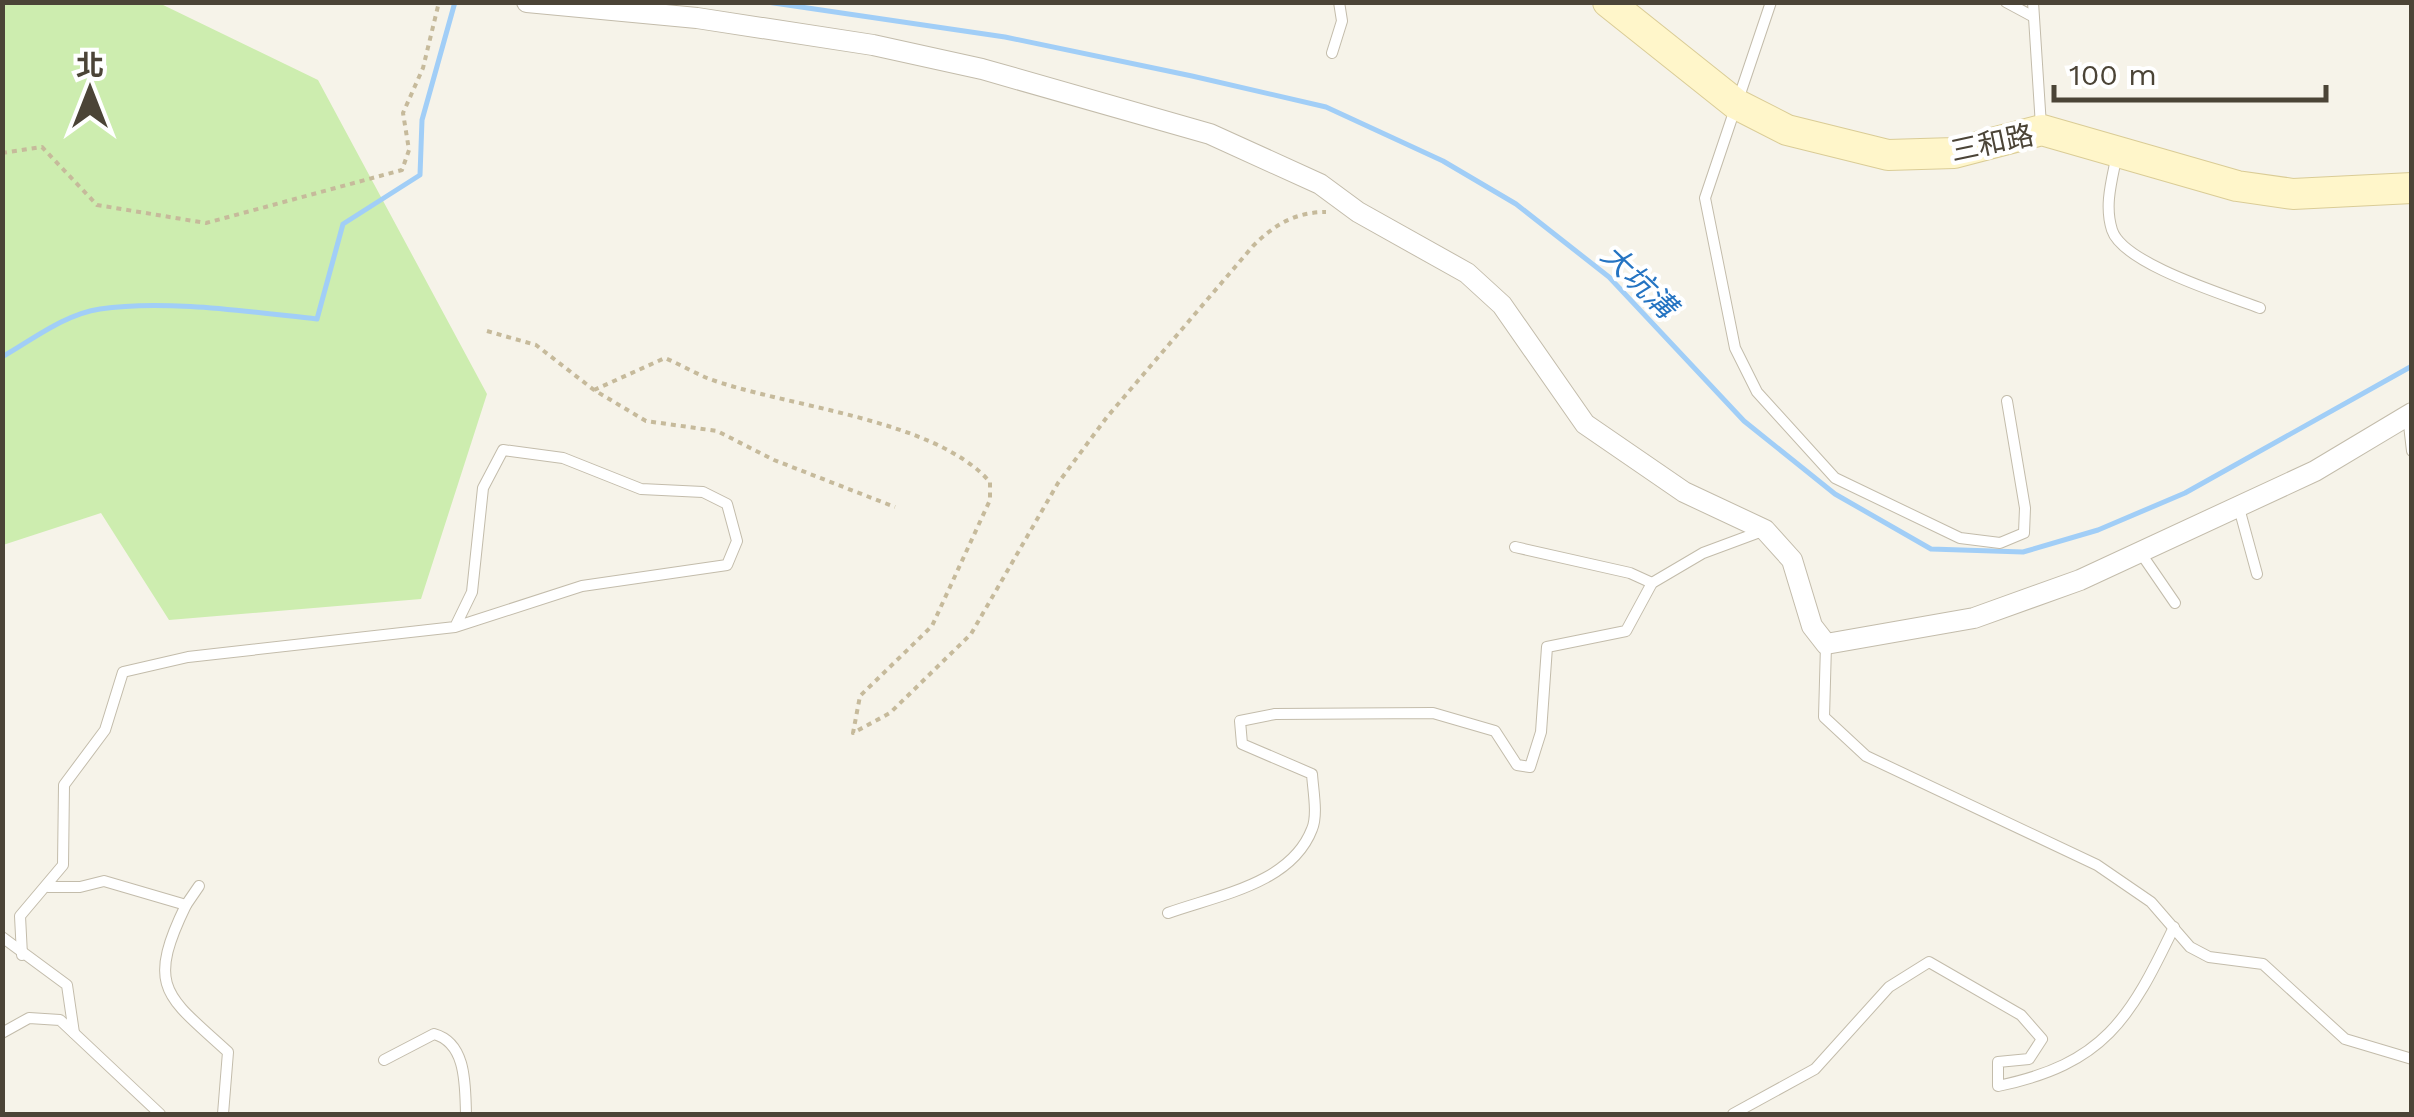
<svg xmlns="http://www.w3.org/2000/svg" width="2414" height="1117" viewBox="0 0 2414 1117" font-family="'Work Sans','Noto Sans TC',sans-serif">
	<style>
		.green { fill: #cdedaf }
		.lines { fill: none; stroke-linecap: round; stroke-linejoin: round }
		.stream { stroke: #a1cef7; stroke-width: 5 }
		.lane-casing { stroke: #c3bcab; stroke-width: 12 }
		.street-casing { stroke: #c3bcab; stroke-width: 22 }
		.secondary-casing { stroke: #dacc96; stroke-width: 32 }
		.path { stroke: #c6ba9b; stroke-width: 4; stroke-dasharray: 5 5; stroke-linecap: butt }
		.lane { stroke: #fff; stroke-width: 10 }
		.street { stroke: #fff; stroke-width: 20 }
		.secondary { stroke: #fff6ca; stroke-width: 30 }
		.labels { text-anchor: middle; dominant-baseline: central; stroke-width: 8; stroke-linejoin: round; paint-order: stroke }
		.street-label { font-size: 28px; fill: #4b4437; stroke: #fff }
		.water-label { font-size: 30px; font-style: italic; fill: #2574c2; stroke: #fff }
	</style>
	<rect width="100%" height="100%" fill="#f6f3e9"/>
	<polygon class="green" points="2,3 159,3 318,80 487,394 421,599 169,620 101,513 3,545"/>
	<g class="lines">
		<g class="stream">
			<polyline points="767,2 1005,37 1192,76 1326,107 1443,161 1516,204 1609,277 1744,421 1835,494 1931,549 2023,552 2098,530 2185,493 2412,366"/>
			<path d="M 2,357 C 32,340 65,314 100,309 C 164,299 251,312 317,319 L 343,224 L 420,175 L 422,120 L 455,2"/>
		</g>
		<g class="lane-casing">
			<g id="lane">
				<polyline points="1771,2 1705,198 1735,348 1757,392 1835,478 1960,538 2000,543 2024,533 2025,508 2007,401"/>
				<polyline points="2006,2 2032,16"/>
				<polyline points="2033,2 2041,126"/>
				<polyline points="1332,53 1342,21 1339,2"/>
				<path d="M 2117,154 C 2112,180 2104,205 2112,230 C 2123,264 2226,295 2260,308"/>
				<polyline points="2408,416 2412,451"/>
				<polyline points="2239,508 2257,574"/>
				<polyline points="1515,547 1630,573 1652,583"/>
				<polyline points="2140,552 2175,603"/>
				<polyline points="1826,645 1824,717 1866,756 2097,865 2151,902 2190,947 2209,957 2263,964 2345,1039 2412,1059"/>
				<polyline points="48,887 80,887 104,881 186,905 199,886"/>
				<path d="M 186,905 C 145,989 167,996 228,1052 L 223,1114"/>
				<path d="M 1168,913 C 1218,895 1291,884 1312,829 C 1318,815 1313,790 1312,774 L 1242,744 L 1240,721 L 1275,714 L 1433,713 L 1495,731 L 1517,765 L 1530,767 L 1541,732 L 1547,647 L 1626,631 L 1652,583 L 1703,553 L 1765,530"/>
				<polyline points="2,937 67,985 74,1033"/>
				<polyline points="22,955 20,916 63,865 64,785 105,730 123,672 188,657 455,627 582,586 727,565 737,541 727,504 703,492 641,489 563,458 503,450 483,488 472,592 455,627"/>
				<polyline points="2,1033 29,1018 60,1020 160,1114"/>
				<path d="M 384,1060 L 434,1034 C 467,1043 465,1086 466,1114"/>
				<path d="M 1733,1114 L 1815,1069 L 1889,987 L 1929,962 L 2021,1015 L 2042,1039 L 2029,1059 L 1998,1062 L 1998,1086 C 2104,1064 2130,1019 2174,927"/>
			</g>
		</g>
		<g class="street-casing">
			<polyline id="street" points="527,2 697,18 873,45 982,69 1210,134 1320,184 1358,212 1467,273 1502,305 1585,424 1684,492 1765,530 1792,560 1812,626 1826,644 1974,618 2080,580 2315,471 2412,413"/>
		</g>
		<g class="secondary-casing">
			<polyline id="secondary" points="1608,2 1736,104 1787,130 1888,155 1954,153 2042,130 2237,186 2293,194 2412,188"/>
		</g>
		<g class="path">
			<polyline points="2,153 42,147 97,205 206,223 402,170 409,150 403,113 423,68 439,2"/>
			<polyline points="487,331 536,345 594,390 646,421 717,431 774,460 895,507"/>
			<path d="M 594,390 L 665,358 C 679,364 693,372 707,378 C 784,407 934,418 990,482 L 990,500 L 932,626 L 860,696 L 853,733 L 890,713 L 971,634 L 1058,483 L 1107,417 L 1253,246 C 1274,225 1295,212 1326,212"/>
		</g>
		<use href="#lane" class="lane"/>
		<use href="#street" class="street"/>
		<use href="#secondary" class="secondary"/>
	</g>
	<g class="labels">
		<g class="street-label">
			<text transform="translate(1992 143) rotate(-12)">三和路</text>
		</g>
		<g class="water-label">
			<text transform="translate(1639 281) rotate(44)">大坑溝</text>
		</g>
	</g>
	<rect width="2414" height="1117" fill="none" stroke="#4b4437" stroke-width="10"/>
	<g transform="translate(90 90)" stroke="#ffffff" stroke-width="8" paint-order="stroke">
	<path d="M0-8L18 38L0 25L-18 38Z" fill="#4b4437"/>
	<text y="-15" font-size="28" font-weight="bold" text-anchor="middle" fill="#4b4437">北</text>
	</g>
	<path d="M2054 85v15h272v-15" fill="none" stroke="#4b4437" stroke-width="5"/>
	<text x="2069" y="85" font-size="30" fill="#4b4437" stroke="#ffffff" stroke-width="8" paint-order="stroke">100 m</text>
</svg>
